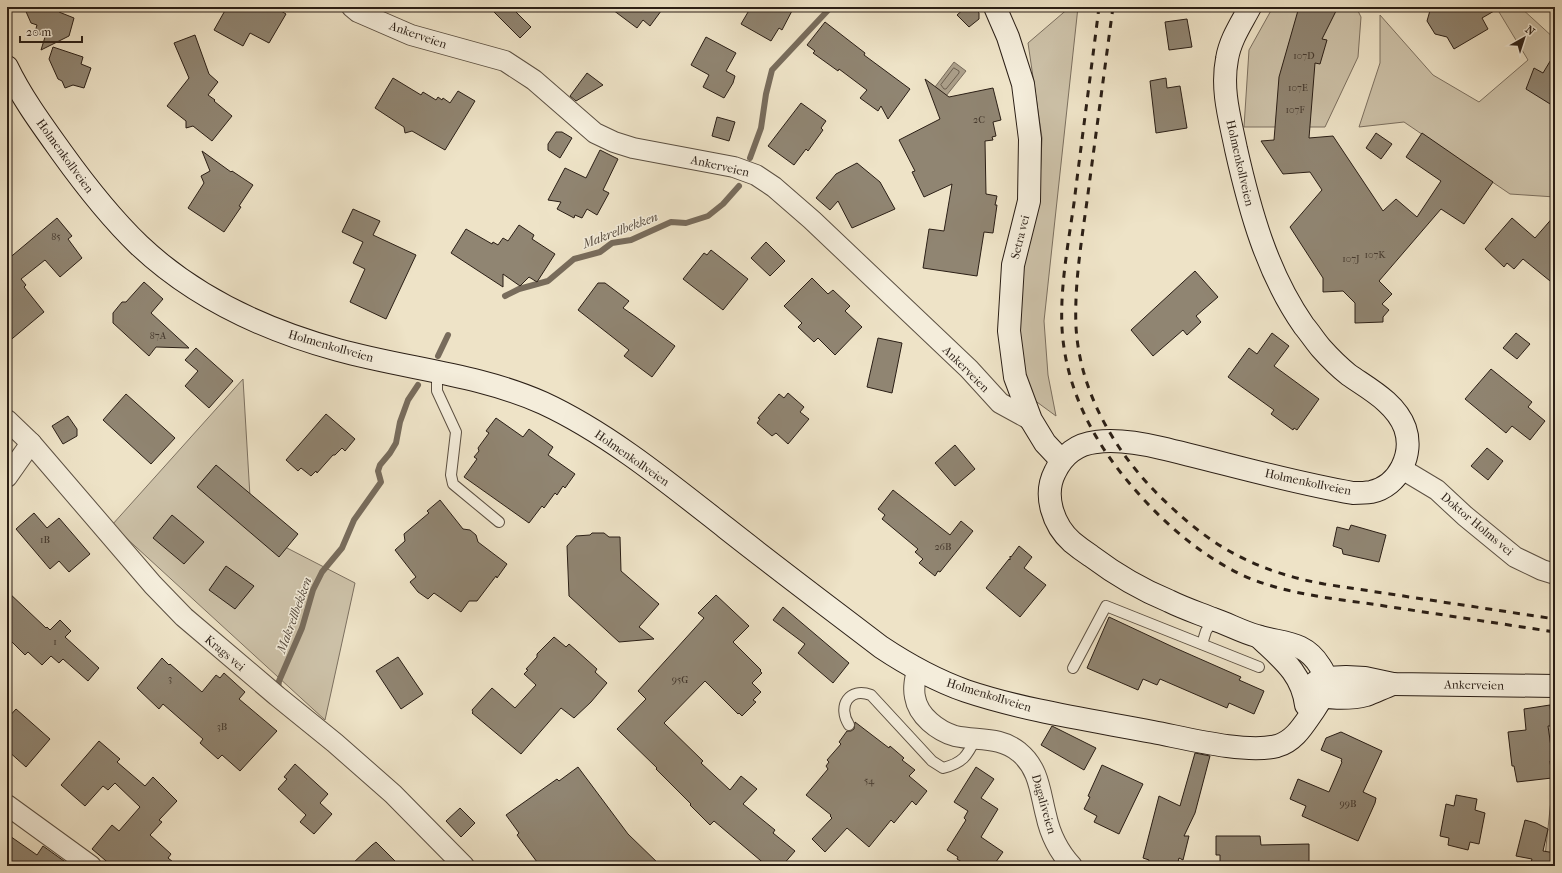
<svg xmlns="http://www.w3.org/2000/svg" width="1562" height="873" viewBox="0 0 1562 873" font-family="'IM FELL French Canon',serif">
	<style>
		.green { fill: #cdc2a9; stroke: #7c7060 }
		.water { fill: #aca08b; stroke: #786c5c }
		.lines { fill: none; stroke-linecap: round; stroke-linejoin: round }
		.shore { stroke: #6c6050; stroke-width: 1 }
		.stream { stroke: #786c5c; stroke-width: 6 }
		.building { fill: #908572; stroke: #2b1f16 }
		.lane-casing { stroke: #5c5042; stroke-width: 12 }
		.street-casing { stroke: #5c5042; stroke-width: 22 }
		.secondary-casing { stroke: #2b1f16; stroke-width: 24 }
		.lane { stroke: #f4eddb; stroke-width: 10 }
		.street { stroke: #f4eddb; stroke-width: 20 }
		.secondary { stroke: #f4eddb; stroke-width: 22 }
		.rail { stroke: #2b1f16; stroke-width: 3; stroke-dasharray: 7 7; stroke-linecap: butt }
		.labels { text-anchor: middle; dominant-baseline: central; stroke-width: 3; stroke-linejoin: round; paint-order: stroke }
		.number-label { font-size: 10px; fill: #44382d }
		.street-label { font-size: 12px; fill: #2b1f16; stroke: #f4eddb }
		.water-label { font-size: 13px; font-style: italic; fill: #584c3f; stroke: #f4eddb }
	</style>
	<rect width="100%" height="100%" fill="#eee3c7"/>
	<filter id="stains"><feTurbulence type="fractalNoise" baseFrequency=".005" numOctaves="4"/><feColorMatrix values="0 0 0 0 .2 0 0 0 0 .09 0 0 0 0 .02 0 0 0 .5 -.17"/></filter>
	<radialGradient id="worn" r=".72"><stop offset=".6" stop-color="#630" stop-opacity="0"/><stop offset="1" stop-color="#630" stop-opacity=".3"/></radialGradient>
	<g class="green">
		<polygon points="1070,7 1078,7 1044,321 1048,375 1056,416 1030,397 1017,328 1024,264 1039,203 1042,138 1028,43"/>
		<polygon points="1273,7 1356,7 1361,17 1358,57 1325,127 1244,127 1249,50"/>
		<polygon points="1496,7 1520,7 1555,39 1555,197 1510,194 1404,122 1359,127 1380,63 1380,15 1433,75 1479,102 1528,60"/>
		<polygon points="243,379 252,530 355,583 325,720 112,525"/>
		<polygon points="1555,762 1555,866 1544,866"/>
	</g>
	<polygon class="water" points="954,62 966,71 946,96 935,87"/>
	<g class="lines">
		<polygon class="shore" points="954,68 959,71 959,73 946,89 944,89 941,85"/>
		<g class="stream">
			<polyline points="750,158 761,128 766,94 772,70 831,7"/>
			<polyline points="505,296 519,289 548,281 574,259 600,252 612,243 631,240 671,222 686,223 708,216 723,204 739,186"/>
			<polyline points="438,356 448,335"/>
			<polyline points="278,688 279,681 302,628 313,590 322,572 342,548 354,520 381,482 378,471 380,465 390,453 396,443 400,422 408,400 418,385"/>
		</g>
	</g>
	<g class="building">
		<polygon points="24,7 57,7 59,12 74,18 69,36 41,50 45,37 35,32 37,25 31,23"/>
		<polygon points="227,7 275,7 286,14 269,43 250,33 243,46 214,30"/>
		<polygon points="489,7 511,7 531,27 520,38"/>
		<polygon points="609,7 664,7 650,26 643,20 637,28"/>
		<polygon points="751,7 794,7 782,30 779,28 771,41 741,24"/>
		<polygon points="966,7 975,7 979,13 979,19 969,27 957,15"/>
		<polygon points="1299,7 1338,7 1322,39 1327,40 1320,64 1315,63 1309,138 1333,136 1383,211 1396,199 1417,217 1441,181 1406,157 1422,133 1493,182 1464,224 1441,209 1379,281 1392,294 1382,304 1389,310 1383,317 1383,322 1355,323 1355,303 1343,291 1323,292 1323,278 1290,227 1322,190 1310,172 1283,174 1261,141 1274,140 1279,77"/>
		<polygon points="1431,7 1501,7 1482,18 1488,29 1454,49 1447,37 1435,34 1427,21"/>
		<polygon points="1187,19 1192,47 1169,50 1165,22"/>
		<polygon points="825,22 865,53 864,55 910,89 888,119 881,106 878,111 860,98 867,90 839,69 838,71 813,53 815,51 807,45"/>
		<polygon points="195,35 209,74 218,82 208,95 215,100 214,101 232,116 212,141 193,126 186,128 186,121 167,106 189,78 174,43"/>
		<polygon points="706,37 736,53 726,71 735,76 733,83 724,98 703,87 709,75 691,65"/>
		<polygon points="53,47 83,57 81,64 91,68 84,88 73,85 65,88 62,81 58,79 49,59"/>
		<polygon points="1555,53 1555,107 1526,89 1534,68 1543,73"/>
		<polygon points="587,73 603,85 576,101 570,96"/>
		<polygon points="393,78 421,95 423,92 436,100 438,97 442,100 443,98 450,103 458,91 475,101 445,150 412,131 405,133 404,127 375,108"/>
		<polygon points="1166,78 1167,88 1180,86 1187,128 1156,133 1150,81"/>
		<polygon points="925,79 949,97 993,88 1001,120 993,122 996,136 992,137 993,140 985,141 986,194 997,196 995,205 997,205 993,233 984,232 977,276 923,268 929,229 944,231 952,184 924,197 912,172 915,171 899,140 940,119"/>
		<polygon points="801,103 826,121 821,128 823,130 808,151 806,149 794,165 768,146"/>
		<polygon points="717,117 735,122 729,141 712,136"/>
		<polygon points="556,132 562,132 572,138 560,158 548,150 548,144"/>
		<polygon points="1376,133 1392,144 1381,159 1366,148"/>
		<polygon points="600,150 618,159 603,190 609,193 597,215 587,209 582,218 575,215 574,218 557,209 561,202 548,200 565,168 586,178"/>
		<polygon points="202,151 231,172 232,171 253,185 239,206 241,207 224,232 188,208 204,183 201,176 210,171"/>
		<polygon points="857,163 880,182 895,209 852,228 838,201 830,210 816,198 836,174"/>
		<polygon points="353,209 380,221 373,235 416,255 386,319 350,302 365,269 353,263 363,242 342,232"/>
		<polygon points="1555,215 1555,285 1523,259 1514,269 1507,263 1504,267 1485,249 1512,218 1535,238"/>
		<polygon points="57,218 72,236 68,239 82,258 60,277 45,260 21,279 26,285 24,287 44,312 7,343 7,260"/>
		<polygon points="519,225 534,235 532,239 555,254 537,282 529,277 520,286 503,274 503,287 451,253 466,229 492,244 493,242 498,245 503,238 508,241"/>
		<polygon points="766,242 785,261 770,276 751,258"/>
		<polygon points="711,250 748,279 723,310 683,279 704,253 707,255"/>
		<polygon points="1195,271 1218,297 1196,316 1201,322 1187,335 1183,330 1153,356 1131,330"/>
		<polygon points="812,278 828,294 833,290 850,306 845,311 862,327 835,355 818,338 814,342 798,327 802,323 784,306"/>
		<polygon points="144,282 163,299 151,313 189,348 156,347 149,356 113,323 113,313 122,302 126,302"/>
		<polygon points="598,283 605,283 629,301 623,308 636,317 675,346 652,377 624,356 629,350 578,310"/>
		<polygon points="1272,333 1289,346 1274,366 1319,399 1297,430 1294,428 1293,430 1271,414 1274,410 1228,377 1249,348 1257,354"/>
		<polygon points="1516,333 1530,344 1517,359 1503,348"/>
		<polygon points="878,338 902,343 892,393 867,387"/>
		<polygon points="196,348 233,381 209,408 185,386 198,371 185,360"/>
		<polygon points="1491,369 1532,402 1528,407 1545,421 1530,440 1512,426 1506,433 1465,399"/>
		<polygon points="788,393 804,407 800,412 809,419 788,444 776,433 772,436 757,423 760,419 758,418 779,394 784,398"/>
		<polygon points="126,394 175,438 151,464 103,420"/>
		<polygon points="326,414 355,439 345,451 342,448 335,455 333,455 317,473 316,471 311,476 301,468 298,471 286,460"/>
		<polygon points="68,416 77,429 77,436 63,444 52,426"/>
		<polygon points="496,418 523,437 529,429 553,447 548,455 575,474 565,488 563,486 557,495 555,493 544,508 542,506 529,523 464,477 477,459 474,457 479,451 478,448 489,433 486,431"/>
		<polygon points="955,445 975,469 955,486 935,463"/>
		<polygon points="1487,448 1503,461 1488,480 1471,466"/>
		<polygon points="216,465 298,534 279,557 197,487"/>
		<polygon points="893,490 950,535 961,521 973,531 940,572 938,571 935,576 919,563 923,559 915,552 918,549 882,519 885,515 878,509"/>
		<polygon points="440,500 463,529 470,530 476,535 478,542 507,564 497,578 496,576 477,601 469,601 461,612 434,593 428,599 418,592 410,582 416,577 395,550 405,541 404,534 429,513 427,511"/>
		<polygon points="34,513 47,528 59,518 90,554 69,572 59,561 50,569 16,529"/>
		<polygon points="172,515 204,542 184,564 153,538"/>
		<polygon points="1351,525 1386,535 1379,562 1343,554 1342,549 1333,546 1337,527 1349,530"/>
		<polygon points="592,533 604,533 609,537 620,537 621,571 659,604 639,627 654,639 619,642 569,596 567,546 576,536 590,535"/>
		<polygon points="1019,546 1032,557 1024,568 1046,585 1020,617 986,588 1009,559 1010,560 1010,556 1011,557"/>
		<polygon points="226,566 254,586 235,609 209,590"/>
		<polygon points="7,591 46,628 47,627 50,630 60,620 71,631 65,637 99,668 88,681 63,659 59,663 51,656 42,665 28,652 25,655 7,637"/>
		<polygon points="716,595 749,626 733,642 761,670 760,671 762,673 752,683 761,692 753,700 756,702 742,716 739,713 738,714 705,681 664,723 703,761 701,763 730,790 741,776 757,789 743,804 775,830 773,833 795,851 782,866 767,866 714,821 710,825 690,805 691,804 656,769 657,768 617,729 646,699 638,691 704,618 698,613"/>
		<polygon points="783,607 849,663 833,683 798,653 805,644 773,620"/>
		<polygon points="1109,617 1173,647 1241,677 1239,680 1264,691 1254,714 1229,703 1227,708 1160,679 1157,685 1143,679 1138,690 1087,668"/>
		<polygon points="554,637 566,647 569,644 577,651 597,669 595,672 607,683 591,702 574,718 561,708 521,754 472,713 473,712 472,710 492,688 515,708 536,685 524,674 528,670 526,669 537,657 537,654"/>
		<polygon points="398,657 423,694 401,709 376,671"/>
		<polygon points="162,658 169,665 170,664 202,692 216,675 220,678 224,673 245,692 239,699 277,731 240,771 222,755 218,759 200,743 203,739 163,704 159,709 137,688"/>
		<polygon points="1550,705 1552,726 1548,726 1553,761 1550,761 1552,778 1517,782 1514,766 1512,766 1508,732 1526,730 1524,709"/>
		<polygon points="16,709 50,739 26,767 7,750 7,719"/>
		<polygon points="855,722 889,748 890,746 904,758 902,760 915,770 909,776 927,791 916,805 912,801 894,823 891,820 869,847 847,828 825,852 812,839 832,818 830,816 831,815 806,795 828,769 826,766 829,762 827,760 841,744 839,742 847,731 851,731 854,729"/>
		<polygon points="1052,726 1096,748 1084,770 1041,745"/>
		<polygon points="1341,732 1382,751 1363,792 1376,798 1375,803 1358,841 1302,816 1306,806 1290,799 1298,779 1329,792 1342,762 1341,761 1342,759 1321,750 1326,738"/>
		<polygon points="99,741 120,759 117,762 145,786 153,777 177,801 159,820 162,822 150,835 171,854 168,858 178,866 112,866 92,849 112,825 119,831 140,807 115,783 108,790 103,786 85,806 61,785"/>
		<polygon points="1195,753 1210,756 1195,813 1184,836 1189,836 1183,860 1179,858 1177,866 1148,866 1149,860 1143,858 1159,796 1180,806"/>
		<polygon points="295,764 328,794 320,803 332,814 314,834 300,822 306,815 278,789 287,779 284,777"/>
		<polygon points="1102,765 1143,784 1119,834 1094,822 1097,816 1084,809 1090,797 1088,796"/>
		<polygon points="578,767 628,834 661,866 540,866 517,835 519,833 506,815 557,779 559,781"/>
		<polygon points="976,767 994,779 981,798 998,809 981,837 1003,852 993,866 968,866 957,859 958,857 947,850 966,820 964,818 968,811 954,802"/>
		<polygon points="1456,795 1477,799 1475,810 1485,813 1479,844 1470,842 1468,850 1448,845 1449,838 1440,836 1446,804 1454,806"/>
		<polygon points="460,808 475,823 461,837 446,821"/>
		<polygon points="1525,820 1536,823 1548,829 1543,851 1555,853 1555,866 1530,866 1532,859 1516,856"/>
		<polygon points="7,834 37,855 43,846 71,866 7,866"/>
		<polygon points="1216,836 1260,836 1261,845 1309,844 1309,866 1220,866 1220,855 1216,855"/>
		<polygon points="376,842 400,866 350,866 372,845"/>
	</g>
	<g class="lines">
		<g class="lane-casing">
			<g id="lane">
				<polyline points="437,371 437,391 456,432 451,475 453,484 499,522"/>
				<polyline points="1202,644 1206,631 1214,619"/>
				<polyline points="1073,668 1106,606 1259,667"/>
				<path d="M 849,725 C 837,706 849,687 871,695 L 932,761 L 943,768 C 963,763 967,756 976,738"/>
			</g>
		</g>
		<g class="street-casing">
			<g id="street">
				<polyline points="352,7 358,12 411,35 505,61 534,80 595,133 614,142 633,148 734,167 756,175 774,187 812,220 969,369 1000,403 1031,420"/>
				<polyline points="7,420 31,443 153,585 184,617 277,696 335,743 393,794 464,866"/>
				<polyline points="1402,469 1437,490 1465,516 1515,557 1542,570 1555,574"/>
				<polyline points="7,477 31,443"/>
				<path d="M 917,670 C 915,679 913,688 915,697 C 918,716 938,731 955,736 C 977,741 1000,736 1019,752 C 1039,768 1040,792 1046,815 C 1050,834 1059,852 1072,866"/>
				<polyline points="7,805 91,866"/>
			</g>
		</g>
		<g class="secondary-casing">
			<g id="secondary">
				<polyline points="995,7 1008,37 1023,84 1030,139 1029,201 1013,265 1009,331 1015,377 1031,420 1045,443 1061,460"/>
				<path d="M 7,67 C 22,98 42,125 62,153 C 85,185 110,217 139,245 C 195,298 265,330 338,350 C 407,369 478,374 543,403 C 608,433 670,484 726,528 C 778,569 830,608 881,647 C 908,665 935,680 966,691 C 1026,711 1090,720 1153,732 C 1185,738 1245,754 1277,746 C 1295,741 1304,724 1314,710 C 1324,696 1330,680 1320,666 C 1304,640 1282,644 1257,636 C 1242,632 1228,624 1213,619 C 1198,613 1183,608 1169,601 C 1142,590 1115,574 1091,556 C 1085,552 1078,547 1072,542 C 1053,525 1043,495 1055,472 C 1063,455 1077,444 1096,442 C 1117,439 1140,443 1161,448 C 1225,463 1288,482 1353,493 C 1359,493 1365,493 1371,492 C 1399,486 1414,454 1405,428 C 1396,403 1369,389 1349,375 C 1339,367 1329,357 1321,348 C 1315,341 1310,333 1304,326 C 1267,273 1250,211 1236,149 C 1230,119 1221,90 1227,59 C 1230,40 1241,24 1250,7"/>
				<path d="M 1259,637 C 1281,658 1302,673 1306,705"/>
				<polyline points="1304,691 1316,682 1326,678 1346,677 1365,678 1393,684 1555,686"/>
				<path d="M 1309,693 C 1323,699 1351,699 1366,695 C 1375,692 1384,687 1393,684"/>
			</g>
		</g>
		<use href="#lane" class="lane"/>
		<use href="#street" class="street"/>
		<use href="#secondary" class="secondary"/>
		<g class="rail">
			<path d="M 1099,7 C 1091,72 1082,138 1074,203 C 1068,245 1060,287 1062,328 C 1065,382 1088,431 1121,473 C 1153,513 1192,550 1238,573 C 1281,594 1331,598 1378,605 C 1437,614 1496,623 1555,632"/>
			<path d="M 1113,7 C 1105,67 1097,126 1089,186 C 1083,233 1074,280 1076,327 C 1080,396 1119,459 1169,505 C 1216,550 1260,572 1324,584 L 1555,619"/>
		</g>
	</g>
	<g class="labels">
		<g class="number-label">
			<text x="1304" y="56">107D</text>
			<text x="1298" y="88">107E</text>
			<text x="1295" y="110">107F</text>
			<text x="979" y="120">2C</text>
			<text x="56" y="237">85</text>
			<text x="1375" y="255">107K</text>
			<text x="1351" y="259">107J</text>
			<text x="158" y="336">87A</text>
			<text x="45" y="540">1B</text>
			<text x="943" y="547">26B</text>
			<text x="55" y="642">1</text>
			<text x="170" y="679">3</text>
			<text x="680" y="680">95G</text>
			<text x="222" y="727">3B</text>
			<text x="869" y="781">54</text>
			<text x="1348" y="804">99B</text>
		</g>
		<g class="street-label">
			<text transform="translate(418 35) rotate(19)">Ankerveien</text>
			<text transform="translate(65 156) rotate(54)">Holmenkollveien</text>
			<text transform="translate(1240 163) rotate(77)">Holmenkollveien</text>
			<text transform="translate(720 166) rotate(13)">Ankerveien</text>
			<text transform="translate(1020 237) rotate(-76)">Setra vei</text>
			<text transform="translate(331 346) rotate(16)">Holmenkollveien</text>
			<text transform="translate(966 369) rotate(45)">Ankerveien</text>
			<text transform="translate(632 458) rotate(35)">Holmenkollveien</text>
			<text transform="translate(1308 482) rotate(12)">Holmenkollveien</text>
			<text transform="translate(1477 524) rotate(40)">Doktor Holms vei</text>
			<text transform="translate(225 653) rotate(40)">Krags vei</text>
			<text transform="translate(1474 685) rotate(1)">Ankerveien</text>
			<text transform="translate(989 695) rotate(17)">Holmenkollveien</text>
			<text transform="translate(1044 804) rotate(74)">Dagaliveien</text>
		</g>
		<g class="water-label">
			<text transform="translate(620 230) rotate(-21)">Makrellbekken</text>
			<text transform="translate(294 615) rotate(-70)">Makrellbekken</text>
		</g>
	</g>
	<rect width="1562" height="873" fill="none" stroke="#eee3c7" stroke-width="24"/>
	<rect x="8" y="8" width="1546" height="857" fill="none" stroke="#2b1f16" stroke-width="2"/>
	<rect x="12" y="12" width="1538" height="849" fill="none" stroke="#2b1f16"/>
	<g transform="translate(1524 38) rotate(39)" stroke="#f4eddb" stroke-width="3" paint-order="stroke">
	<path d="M0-3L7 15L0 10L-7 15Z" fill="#2b1f16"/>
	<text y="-6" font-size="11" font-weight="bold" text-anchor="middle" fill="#2b1f16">N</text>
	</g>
	<path d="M20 36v6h62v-6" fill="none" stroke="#2b1f16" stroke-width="2"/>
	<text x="26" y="36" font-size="12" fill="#2b1f16" stroke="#f4eddb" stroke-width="3" paint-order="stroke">20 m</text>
	<rect width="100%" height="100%" filter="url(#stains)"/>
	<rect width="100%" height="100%" fill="url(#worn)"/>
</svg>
